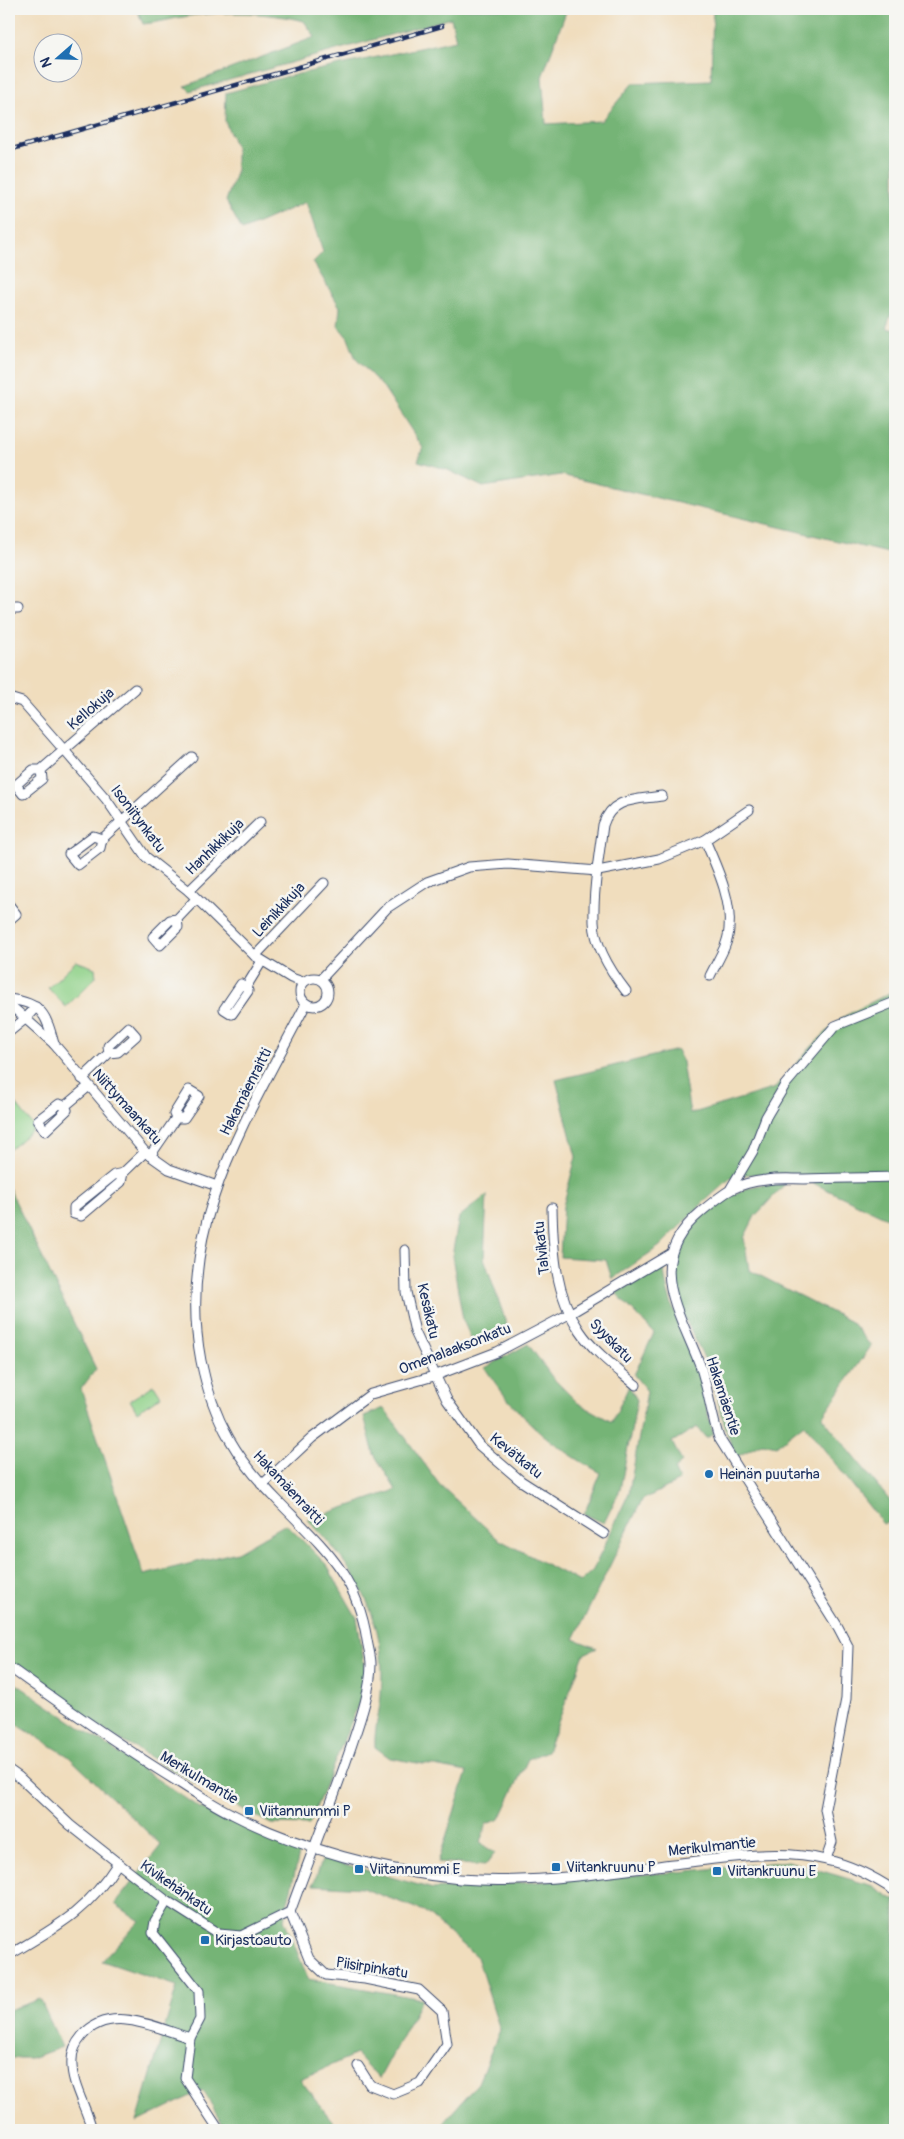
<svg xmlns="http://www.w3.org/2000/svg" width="904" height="2139" viewBox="0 0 904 2139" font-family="Pangolin,sans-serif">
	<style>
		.green { fill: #91d28a; stroke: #568074 }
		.forest { fill: #74b476; stroke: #48726a }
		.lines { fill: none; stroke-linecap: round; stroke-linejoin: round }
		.minor-casing { stroke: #3b496c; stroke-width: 11 }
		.minor { stroke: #fff; stroke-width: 9 }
		.rail-casing { stroke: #1b2f5e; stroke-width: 4.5 }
		.rail { stroke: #f6f6f2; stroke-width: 2.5; stroke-dasharray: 8; stroke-linecap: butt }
		.poi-dot { fill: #1f6fb2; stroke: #f6f6f2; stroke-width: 2 }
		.labels { text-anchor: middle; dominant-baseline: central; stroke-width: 5; stroke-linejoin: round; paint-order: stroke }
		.street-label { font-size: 15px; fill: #1b2f5e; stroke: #f6f6f2 }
		.poi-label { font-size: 15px; fill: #1b2f5e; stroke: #f6f6f2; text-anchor: start }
	</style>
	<rect width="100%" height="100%" fill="#f6f6f2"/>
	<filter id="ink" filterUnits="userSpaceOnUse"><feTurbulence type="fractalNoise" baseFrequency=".02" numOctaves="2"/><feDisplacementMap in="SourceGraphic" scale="10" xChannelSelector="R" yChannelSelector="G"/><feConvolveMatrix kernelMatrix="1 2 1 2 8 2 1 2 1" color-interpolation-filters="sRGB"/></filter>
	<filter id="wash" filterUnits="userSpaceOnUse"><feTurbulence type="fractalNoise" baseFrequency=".0096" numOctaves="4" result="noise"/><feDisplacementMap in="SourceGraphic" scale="20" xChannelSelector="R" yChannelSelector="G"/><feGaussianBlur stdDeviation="1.12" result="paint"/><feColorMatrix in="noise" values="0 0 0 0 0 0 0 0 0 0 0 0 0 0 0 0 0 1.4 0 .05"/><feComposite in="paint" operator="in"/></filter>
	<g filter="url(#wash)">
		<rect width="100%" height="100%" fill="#f0ddbd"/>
		<g class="green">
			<polygon points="76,961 95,968 96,977 66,1007 48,988"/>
			<polygon points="9,1095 35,1128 9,1150"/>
			<polygon points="154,1385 161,1396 137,1412 130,1400"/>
		</g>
		<g class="forest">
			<path d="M 137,9 L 380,9 L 380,13 L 403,9 L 567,9 L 542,77 L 546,124 L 601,121 L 633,83 L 711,80 L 713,9 L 895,9 L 895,304 L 886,328 L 895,330 L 895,543 L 888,553 L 561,475 L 483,487 L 448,470 L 418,461 L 423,448 L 384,388 L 356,359 L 348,338 L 338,326 L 340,307 L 313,262 L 323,252 L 306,202 L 242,230 L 226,201 L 236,173 L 236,148 L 225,121 L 226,93 L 285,77 L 456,40 L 451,18 L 190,91 L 185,86 L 315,37 L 304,21 C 267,12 227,11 189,16 C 173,18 159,23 143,24 Z"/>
			<polygon points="895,990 895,1222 792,1173 734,1175 704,1202 660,1246 612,1279 606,1260 560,1257 563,1206 576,1157 556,1080 677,1050 682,1062 690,1114 775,1088 813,1045 841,1018"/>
			<path d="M 786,1183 L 755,1216 L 744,1238 L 749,1270 L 851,1322 L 871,1346 L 822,1417 L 895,1507 L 895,1520 L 883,1524 L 804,1424 L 776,1446 L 763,1443 L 736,1457 C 723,1427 718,1394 706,1363 C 695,1335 676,1309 674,1278 C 670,1235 712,1202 748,1188 C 759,1184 774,1184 786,1183 Z"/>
			<polygon points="9,1188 96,1369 81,1389 144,1575 237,1552 286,1524 326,1564 357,1618 367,1683 309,1825 271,1824 202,1787 112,1735 9,1663"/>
			<polygon points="487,1195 484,1258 508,1328 473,1343 463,1320 452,1256 459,1217"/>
			<path d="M 664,1266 C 665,1304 688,1335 698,1370 C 704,1392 706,1413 714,1434 L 706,1438 L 697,1427 L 672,1442 L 682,1462 L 674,1469 L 679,1481 L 642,1500 L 574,1639 L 597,1648 L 584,1654 L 547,1751 L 528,1759 L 500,1819 L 486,1824 L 480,1843 L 495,1853 L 485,1866 L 438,1862 L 467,1772 L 390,1758 L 375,1747 C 374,1728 380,1712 381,1694 C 388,1620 357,1570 308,1520 L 396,1490 L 374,1454 L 364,1416 L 384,1408 L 439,1484 L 498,1539 L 580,1582 L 593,1570 L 629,1493 L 647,1391 L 634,1375 L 654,1333 L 616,1293 Z"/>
			<path d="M 528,1344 L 552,1377 L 578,1403 L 612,1422 L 629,1386 L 637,1400 L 620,1490 L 604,1523 L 584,1514 L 601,1473 C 550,1445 517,1417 485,1368 Z"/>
			<polygon points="9,1679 198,1807 300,1850 284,1919 308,1979 422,1999 379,2079 356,2054 300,2079 339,2130 226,2130 203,2090 137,2122 177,1986 102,1961 140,1921 115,1904 161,1845 68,1756 16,1724 9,1734"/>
			<polygon points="323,1858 433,1889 679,1872 788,1861 873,1886 895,1900 895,2130 437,2130 478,2083 500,2030 477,1957 424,1911 362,1888 313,1885"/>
			<polygon points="40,1999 62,2047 31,2058 9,2058 9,2010"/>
		</g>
	</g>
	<g filter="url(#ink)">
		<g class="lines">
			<g class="minor-casing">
				<g id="minor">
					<polyline points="9,609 18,609"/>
					<polyline points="9,698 22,702 64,750 106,799 146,857 189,891 255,956 291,978 303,982"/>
					<polyline points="41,770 42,779 23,794 16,785 33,770 41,770 135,689"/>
					<polyline points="102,839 100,848 78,865 69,854 93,836 102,839 192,757"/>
					<path d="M 705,840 C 717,868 732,899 729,929 C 728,946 717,961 710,976"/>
					<polyline points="189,891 260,822"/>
					<polyline points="9,905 16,914 9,920"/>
					<polyline points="177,919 178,927 160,945 153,937 170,920 177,919 196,899"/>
					<polyline points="255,956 324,883"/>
					<circle cx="314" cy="992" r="14"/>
					<polyline points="321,979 387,908 427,882 469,867 508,864 598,871 659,859 705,840 749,810"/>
					<polyline points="246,987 248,991 232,1014 224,1009 241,984 246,987 262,961"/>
					<path d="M 626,991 C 612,973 595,946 594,922 C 593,890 599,856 603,825 C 612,797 636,800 662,796"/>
					<path d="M 9,999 C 42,1003 46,1014 54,1044"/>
					<polyline points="9,1004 54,1044 145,1152 169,1169 217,1186"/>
					<polyline points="9,1032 25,1019 36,1007"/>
					<polyline points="82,1079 109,1053 108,1046 128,1027 136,1036 118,1052 109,1053"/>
					<polyline points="65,1106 67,1110 45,1131 38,1120 59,1104 65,1106 89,1086"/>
					<polyline points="150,1156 176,1118 174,1114 189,1090 199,1096 184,1118 176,1118"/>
					<polyline points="123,1173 121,1182 81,1216 74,1214 74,1207 114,1175 123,1173 145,1152"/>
					<polyline points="731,1188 753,1151 766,1117 785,1085 835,1026 895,1002"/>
					<path d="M 552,1208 C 553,1251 555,1295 580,1331 C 594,1352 617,1369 636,1385"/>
					<polyline points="405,1250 406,1292 415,1332 447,1400 479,1445 521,1481 604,1534"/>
					<polyline points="262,1485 312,1438 371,1394 434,1376 497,1352 571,1313 670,1254"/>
					<path d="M 9,1667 C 66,1708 123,1748 183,1785 C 199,1795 215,1806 232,1814 C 297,1848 387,1872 460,1879 C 536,1885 613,1871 689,1862 C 733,1857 782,1849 826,1860 C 852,1865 874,1877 895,1891"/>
					<path d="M 9,1770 L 19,1777 L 70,1825 L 118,1863 L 167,1901 L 219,1934 L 241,1936 L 290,1912 C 310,1857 332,1803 351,1747 C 359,1723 371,1690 371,1664 C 371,1656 368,1647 367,1640 C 357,1575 324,1548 280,1503 C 238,1461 213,1421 201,1361 C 175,1226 247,1119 306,1004"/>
					<path d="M 826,1859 L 832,1842 L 825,1809 L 846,1699 L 848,1646 L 838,1627 L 719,1438 C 711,1414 708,1388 700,1365 C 677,1306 643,1260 702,1211 C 725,1192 736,1183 766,1180 C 778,1178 791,1179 804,1179 C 834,1178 865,1178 895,1177"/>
					<polyline points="167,1901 155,1921 153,1933 199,1991 200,2019 190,2038 185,2078 219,2130"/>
					<polyline points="290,1912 309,1959 326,1975 365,1979 419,1990 442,2011 447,2044 420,2083 393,2094 370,2085 358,2066"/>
					<path d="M 9,1955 C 56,1927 87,1912 118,1863"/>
					<path d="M 92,2130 C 87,2108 70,2083 72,2060 C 72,2050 76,2043 82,2036 C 110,2003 156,2028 190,2038"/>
				</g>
			</g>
			<use href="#minor" class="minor"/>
			<g class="rail-casing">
				<polyline id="rail" points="9,150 442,26"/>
			</g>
			<use href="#rail" class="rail"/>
		</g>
	</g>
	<g class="poi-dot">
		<circle cx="709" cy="1474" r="5"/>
		<rect x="244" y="1806" width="10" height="10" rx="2.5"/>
		<rect x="551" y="1862" width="10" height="10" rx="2.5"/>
		<rect x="354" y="1864" width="10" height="10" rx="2.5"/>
		<rect x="712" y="1866" width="10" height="10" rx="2.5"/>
		<rect x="200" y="1935" width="10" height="10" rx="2.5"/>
	</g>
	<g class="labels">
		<g class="street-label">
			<text transform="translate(91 709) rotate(-41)">Kellokuja</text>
			<text transform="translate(138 819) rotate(53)">Isoniitynkatu</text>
			<text transform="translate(215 847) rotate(-44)">Hanhikkikuja</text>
			<text transform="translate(279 910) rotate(-47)">Leinikkikuja</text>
			<text transform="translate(246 1092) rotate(-63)">Hakamäenraitti</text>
			<text transform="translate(127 1107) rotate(48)">Niittymaankatu</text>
			<text transform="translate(542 1248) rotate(-96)">Talvikatu</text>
			<text transform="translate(428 1311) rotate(77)">Kesäkatu</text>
			<text transform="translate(611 1341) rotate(46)">Syyskatu</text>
			<text transform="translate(455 1349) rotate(-21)">Omenalaaksonkatu</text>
			<text transform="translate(723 1396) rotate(72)">Hakamäentie</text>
			<text transform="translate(516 1456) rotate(39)">Kevätkatu</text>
			<text transform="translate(288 1488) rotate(47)">Hakamäenraitti</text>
			<text transform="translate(199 1778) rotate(31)">Merikulmantie</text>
			<text transform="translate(712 1847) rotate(-6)">Merikulmantie</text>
			<text transform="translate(176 1888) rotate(35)">Kivikehänkatu</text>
			<text transform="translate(372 1968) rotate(9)">Piisirpinkatu</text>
		</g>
		<g class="poi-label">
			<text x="719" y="1474">Heinän puutarha</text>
			<text x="259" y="1811">Viitannummi P</text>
			<text x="566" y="1867">Viitankruunu P</text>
			<text x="369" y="1869">Viitannummi E</text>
			<text x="727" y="1871">Viitankruunu E</text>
			<text x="215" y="1940">Kirjastoauto</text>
		</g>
	</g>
	<rect width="904" height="2139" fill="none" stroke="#f6f6f2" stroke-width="30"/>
	<g transform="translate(58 58) rotate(250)"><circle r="24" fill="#f6f6f2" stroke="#9ea6b7"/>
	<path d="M0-4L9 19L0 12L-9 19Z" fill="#1f6fb2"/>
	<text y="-8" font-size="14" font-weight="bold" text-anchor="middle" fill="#1b2f5e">N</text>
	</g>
</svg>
